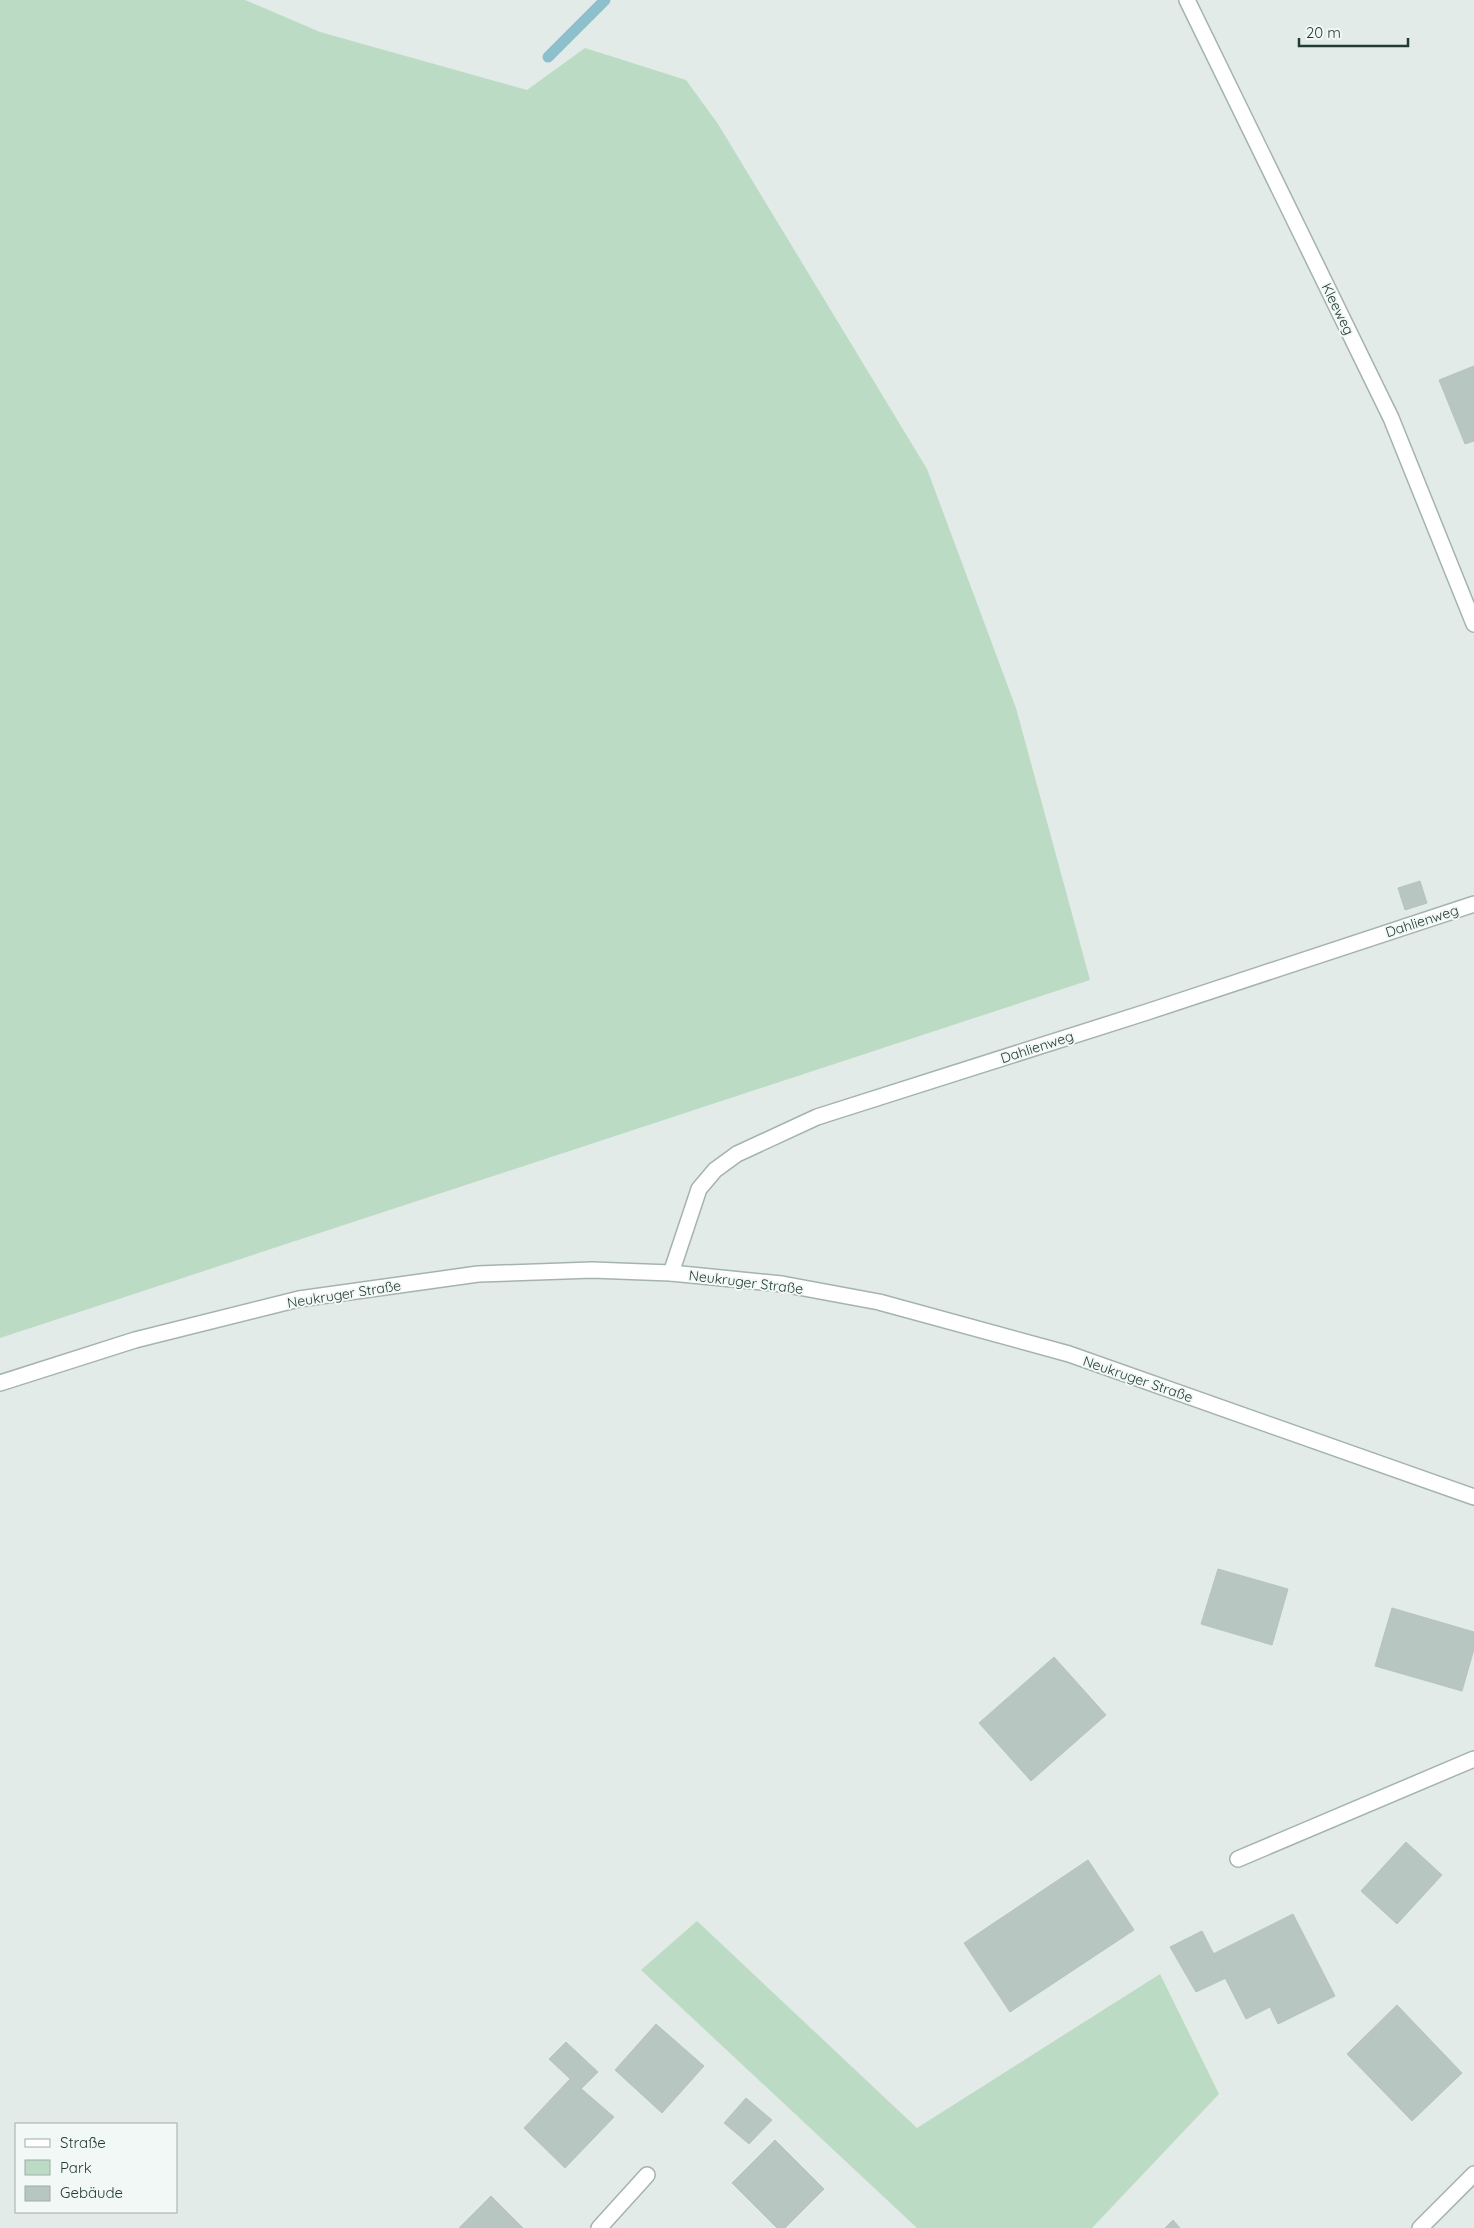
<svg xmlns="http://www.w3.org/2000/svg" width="1474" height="2228" viewBox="0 0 1474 2228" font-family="Quicksand,sans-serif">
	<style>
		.green { fill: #bcdbc5 }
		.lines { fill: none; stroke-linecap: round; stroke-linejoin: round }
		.stream { stroke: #8dc0cd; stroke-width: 11 }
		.building { fill: #b7c6c0; stroke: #b5c4be }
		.service-casing { stroke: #a5b3ae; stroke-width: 18 }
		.minor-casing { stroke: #a5b3ae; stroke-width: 18 }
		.tertiary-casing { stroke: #a5b3ae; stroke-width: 18 }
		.service { stroke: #fff; stroke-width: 15 }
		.minor { stroke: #fff; stroke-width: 15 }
		.tertiary { stroke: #fff; stroke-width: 15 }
		.labels { text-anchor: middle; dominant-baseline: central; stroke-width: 4; stroke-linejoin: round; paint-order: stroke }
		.street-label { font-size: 14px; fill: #233b35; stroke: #f2f8f5 }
	</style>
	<rect width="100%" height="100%" fill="#e2ebe7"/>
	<g class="green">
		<polygon points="0,0 245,0 320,32 527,90 585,48 686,80 718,124 927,469 1016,708 1090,980 0,1338"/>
		<polygon points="697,1921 917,2128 1160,1974 1219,2094 1092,2228 917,2228 641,1970"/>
	</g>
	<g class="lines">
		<polyline class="stream" points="548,57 605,0"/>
	</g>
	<g class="building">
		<polygon points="1474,366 1474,441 1465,444 1439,380"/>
		<polygon points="1420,881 1427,903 1405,910 1398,888"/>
		<polygon points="1218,1569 1288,1589 1272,1645 1201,1624"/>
		<polygon points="1392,1608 1474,1632 1474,1649 1462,1691 1375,1666"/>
		<polygon points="1054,1657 1106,1715 1031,1781 979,1723"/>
		<polygon points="1406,1842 1442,1875 1397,1924 1361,1891"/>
		<polygon points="1088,1860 1134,1930 1010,2012 964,1943"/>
		<polygon points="1293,1914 1335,1996 1278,2024 1270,2007 1246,2019 1213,1954"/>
		<polygon points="1202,1931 1226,1978 1196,1992 1170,1947"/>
		<polygon points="1397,2005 1462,2073 1412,2121 1347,2054"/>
		<polygon points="656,2024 704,2066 662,2113 615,2070"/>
		<polygon points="566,2042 598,2072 581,2089 549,2059"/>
		<polygon points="570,2079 614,2117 565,2168 524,2128"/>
		<polygon points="746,2098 772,2120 749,2144 724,2123"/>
		<polygon points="775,2140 824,2189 785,2228 777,2228 732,2183"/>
		<polygon points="491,2196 523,2228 459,2228"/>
		<polygon points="1173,2220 1180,2228 1165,2228"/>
	</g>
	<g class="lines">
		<g class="service-casing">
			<polyline id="service" points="1238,1859 1474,1759"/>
		</g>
		<g class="minor-casing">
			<g id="minor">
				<polyline points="1187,0 1391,418 1474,624"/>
				<polyline points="671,1273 699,1189 715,1170 737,1154 817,1117 1147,1012 1474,904"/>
				<polyline points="599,2228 647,2175"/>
				<polyline points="1420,2228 1474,2174"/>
			</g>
		</g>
		<g class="tertiary-casing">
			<polyline id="tertiary" points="0,1383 135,1340 299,1299 478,1274 592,1270 671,1273 782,1284 879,1302 1069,1354 1474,1497"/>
		</g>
		<use href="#service" class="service"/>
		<use href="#minor" class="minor"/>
		<use href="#tertiary" class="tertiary"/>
	</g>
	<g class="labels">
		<g class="street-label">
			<text transform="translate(1338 309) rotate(64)">Kleeweg</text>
			<text transform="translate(1422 921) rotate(-18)">Dahlienweg</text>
			<text transform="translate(1037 1047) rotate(-18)">Dahlienweg</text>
			<text transform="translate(746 1282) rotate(7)">Neukruger Straße</text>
			<text transform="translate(344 1294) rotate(-9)">Neukruger Straße</text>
			<text transform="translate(1138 1379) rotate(19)">Neukruger Straße</text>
		</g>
	</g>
	<rect x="15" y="2123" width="162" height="90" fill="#f2f8f5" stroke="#9faca8"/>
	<rect x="25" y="2139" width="25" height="8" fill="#ffffff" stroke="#9faca8"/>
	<text x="60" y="2148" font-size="15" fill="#233b35">Straße</text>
	<rect x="25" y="2160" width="25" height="15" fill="#bcdbc5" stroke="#9faca8"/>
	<text x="60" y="2173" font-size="15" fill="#233b35">Park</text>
	<rect x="25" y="2186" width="25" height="15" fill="#b7c6c0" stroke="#9faca8"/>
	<text x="60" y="2198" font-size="15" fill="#233b35">Gebäude</text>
	<path d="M1299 38v8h109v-8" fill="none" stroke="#233b35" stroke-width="2.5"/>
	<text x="1306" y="38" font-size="15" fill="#233b35" stroke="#f2f8f5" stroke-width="4" paint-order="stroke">20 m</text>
</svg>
